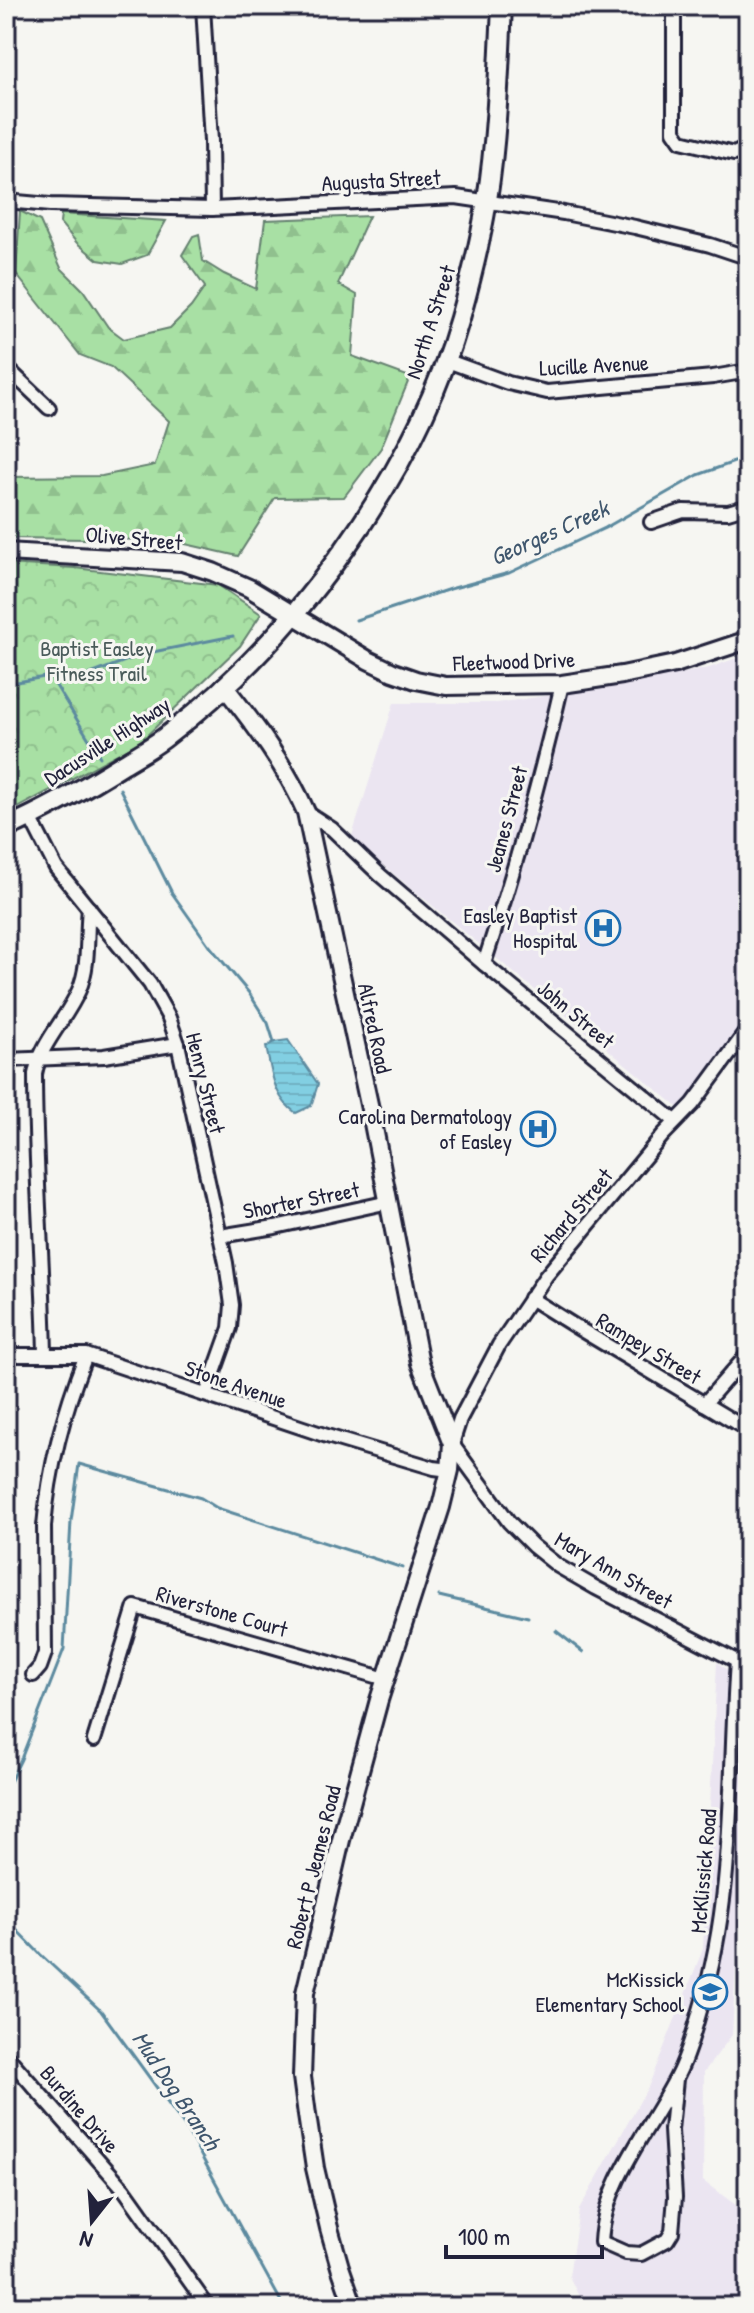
<svg xmlns="http://www.w3.org/2000/svg" width="754" height="2313" viewBox="0 0 754 2313" font-family="'Patrick Hand',sans-serif">
	<style>
		.built { fill: #ebe5f1 }
		.forest { fill: url(#forest-firs); stroke: #658170; stroke-width: 2 }
		.park { fill: url(#park-crowns); stroke: #658170; stroke-width: 2 }
		.water { fill: url(#water-rules); stroke: #5c8a9f; stroke-width: 2 }
		.lines { fill: none; stroke-linecap: round; stroke-linejoin: round }
		.stream { stroke: #5c8a9f; stroke-width: 3 }
		.minor-casing { stroke: #22223b; stroke-width: 18 }
		.tertiary-casing { stroke: #22223b; stroke-width: 22 }
		.secondary-casing { stroke: #22223b; stroke-width: 24 }
		.minor { stroke: #f6f6f2; stroke-width: 12 }
		.tertiary { stroke: #f6f6f2; stroke-width: 16 }
		.secondary { stroke: #f6f6f2; stroke-width: 18 }
		.labels { text-anchor: middle; dominant-baseline: central; stroke-width: 6; stroke-linejoin: round; paint-order: stroke }
		.street-label { font-size: 22px; fill: #22223b; stroke: #f6f6f2 }
		.park-label { font-size: 22px; fill: #4a5b5a; stroke: #f6f6f2 }
		.poi-label { font-size: 22px; fill: #22223b; stroke: #f6f6f2; text-anchor: end }
		.water-label { font-size: 24px; font-style: italic; fill: #3f566d; stroke: #f6f6f2 }
	</style>
	<defs>
		<pattern id="forest-firs" width="22" height="20" patternUnits="userSpaceOnUse" patternTransform="scale(2)"><rect width="22" height="20" fill="#a8e0a4"/><path d="M5 1l3.5 6h-7zM16 11l3.5 6h-7z" fill="#90c08e"/></pattern>
		<pattern id="park-crowns" width="20" height="18" patternUnits="userSpaceOnUse" patternTransform="scale(2)"><rect width="20" height="18" fill="#a8e0a4"/><path d="M2 6a3 3 0 1 1 6 0M12 15a3 3 0 1 1 6 0" fill="none" stroke="#90c08e"/></pattern>
		<pattern id="water-rules" width="6" height="5" patternUnits="userSpaceOnUse" patternTransform="scale(2)"><rect width="6" height="5" fill="#82cfe2"/><path d="M0 2.5h6" fill="none" stroke="#70b1c3"/></pattern>
	</defs>
	<rect width="100%" height="100%" fill="#f6f6f2"/>
	<filter id="ink" filterUnits="userSpaceOnUse"><feTurbulence type="fractalNoise" baseFrequency=".0125" numOctaves="2"/><feDisplacementMap in="SourceGraphic" scale="16" xChannelSelector="R" yChannelSelector="G"/><feConvolveMatrix kernelMatrix="1 2 1 2 8 2 1 2 1" color-interpolation-filters="sRGB"/></filter>
	<g filter="url(#ink)">
		<g class="built">
			<polygon points="748,654 748,1017 679,1108 351,839 394,703 496,703 609,687 709,668"/>
			<polygon points="717,1662 748,1686 748,1751 732,2035 704,2072 703,2181 748,2214 748,2307 584,2307 569,2276 579,2210 649,2085 703,1949"/>
		</g>
		<g class="forest">
			<polygon points="20,211 40,221 61,268 83,290 108,327 124,339 170,328 191,307 205,287 182,255 193,236 199,234 203,261 224,274 256,289 265,220 369,216 338,284 357,295 352,356 410,377 381,448 344,497 275,498 238,556 168,540 6,538 6,477 102,476 155,465 169,421 111,367 80,355 16,274"/>
			<polygon points="61,214 166,221 147,255 122,264 98,260 77,243 60,223"/>
		</g>
		<polygon class="park" points="6,564 75,568 218,585 261,614 240,646 140,742 6,814"/>
		<path class="water" d="M 288,1040 L 318,1084 L 311,1106 L 296,1113 C 273,1097 272,1073 266,1047 L 274,1042 Z"/>
		<g class="lines">
			<g class="stream">
				<polyline points="356,620 450,589 509,573 605,528 698,475 748,457"/>
				<polyline points="50,676 100,757"/>
				<polyline points="6,684 50,676 86,676 143,654 233,636"/>
				<polyline points="120,789 172,893 208,944 249,993 268,1023 274,1042"/>
				<polyline points="439,1596 528,1617"/>
				<polyline points="556,1631 583,1652"/>
				<polyline points="6,1790 21,1759 64,1649 71,1521 79,1464 201,1498 217,1508 403,1568"/>
				<polyline points="6,1919 40,1954 101,2011 186,2128 284,2307"/>
			</g>
			<g class="minor-casing">
				<g id="minor">
					<polyline points="203,6 211,141 212,209"/>
					<polyline points="674,6 674,131 681,141 734,154 748,147"/>
					<polyline points="6,201 50,205 212,209 456,197 564,213 635,227 710,245 743,256 748,262"/>
					<polyline points="445,360 508,383 547,392 713,377 748,371"/>
					<polyline points="6,367 49,408"/>
					<polyline points="651,522 683,511 728,512 748,506"/>
					<polyline points="306,812 332,829 380,875 484,964 675,1121"/>
					<polyline points="30,817 56,868 150,984 169,1018 178,1044 226,1263 232,1305 230,1328 206,1395"/>
					<path d="M 484,964 C 514,872 541,778 562,684"/>
					<polyline points="748,1029 693,1104 663,1135 546,1276 499,1345 460,1419 452,1444 509,1522 533,1546 558,1566 596,1588 748,1667"/>
					<polyline points="6,1060 104,1056 178,1044"/>
					<polyline points="220,1236 275,1227 389,1202"/>
					<polyline points="530,1298 578,1328 748,1430"/>
					<path d="M 45,1354 C 43,1260 35,1167 35,1074 C 41,1042 66,1020 79,990 C 90,964 86,936 89,908"/>
					<polyline points="6,1355 86,1355 327,1436 434,1468 450,1470"/>
					<polyline points="704,1404 748,1354"/>
					<path d="M 33,1675 L 40,1667 L 45,1653 L 44,1526 C 49,1468 64,1410 86,1355"/>
					<polyline points="94,1740 135,1607 386,1679"/>
					<polyline points="6,2055 124,2189 208,2307"/>
					<path d="M 676,2079 L 671,2130 L 675,2197 L 672,2232 L 667,2240 L 641,2254 L 626,2253 L 601,2242 C 604,2181 651,2128 677,2076 C 688,2055 694,2031 701,2007 C 735,1896 729,1776 737,1661"/>
				</g>
			</g>
			<g class="tertiary-casing">
				<g id="tertiary">
					<polyline points="6,552 182,562 213,572 249,588 368,660 393,672 416,680 446,686 562,684 622,675 675,664 748,640"/>
					<path d="M 224,686 C 255,725 286,766 306,812 L 373,1123 L 420,1363 L 452,1444 L 450,1470 L 441,1507 L 379,1700 L 341,1840 L 305,1993 L 302,2077 L 307,2115 L 315,2168 L 329,2228 L 340,2267 L 354,2307"/>
				</g>
			</g>
			<g class="secondary-casing">
				<path id="secondary" d="M 6,828 C 46,810 85,788 123,764 C 136,756 151,748 164,738 C 294,640 415,475 460,318 C 471,279 481,239 487,200 C 497,136 499,70 502,6"/>
			</g>
			<use href="#minor" class="minor"/>
			<use href="#tertiary" class="tertiary"/>
			<use href="#secondary" class="secondary"/>
		</g>
	</g>
	<defs>
		<g id="hospital-ring" transform="scale(1.8)"><circle r="9.5" fill="#f6f6f2" stroke="#1f6fb2" stroke-width="1.5"/><path d="M-5-5h3v3.5h4V-5h3V5h-3V1.5h-4V5h-3Z" fill="#1f6fb2"/></g>
		<g id="school-ring" transform="scale(1.8)"><circle r="9.5" fill="#f6f6f2" stroke="#1f6fb2" stroke-width="1.5"/><path d="M0-5L7-2L0 1L-7-2ZM-4 1L0 2.5L4 1V4Q0 6-4 4Z" fill="#1f6fb2"/></g>
	</defs>
	<g fill-rule="evenodd">
		<use href="#hospital-ring" x="603" y="928"/>
		<use href="#hospital-ring" x="538" y="1129"/>
		<use href="#school-ring" x="710" y="1992"/>
	</g>
	<g class="labels">
		<g class="street-label">
			<text transform="translate(381 180) rotate(-3)">Augusta Street</text>
			<text transform="translate(430 322) rotate(-72)">North A Street</text>
			<text transform="translate(594 365) rotate(-3)">Lucille Avenue</text>
			<text transform="translate(134 538) rotate(5)">Olive Street</text>
			<text transform="translate(514 661) rotate(-2)">Fleetwood Drive</text>
			<text transform="translate(107 741) rotate(-33)">Dacusville Highway</text>
			<text transform="translate(506 819) rotate(-75)">Jeanes Street</text>
			<text transform="translate(576 1014) rotate(40)">John Street</text>
			<text transform="translate(375 1028) rotate(78)">Alfred Road</text>
			<text transform="translate(206 1083) rotate(76)">Henry Street</text>
			<text transform="translate(301 1200) rotate(-11)">Shorter Street</text>
			<text transform="translate(571 1215) rotate(-50)">Richard Street</text>
			<text transform="translate(649 1348) rotate(31)">Rampey Street</text>
			<text transform="translate(236 1384) rotate(19)">Stone Avenue</text>
			<text transform="translate(614 1570) rotate(30)">Mary Ann Street</text>
			<text transform="translate(222 1611) rotate(16)">Riverstone Court</text>
			<text transform="translate(313 1867) rotate(-76)">Robert P Jeanes Road</text>
			<text transform="translate(703 1871) rotate(-85)">McKlissick Road</text>
			<text transform="translate(80 2109) rotate(49)">Burdine Drive</text>
		</g>
		<g class="park-label">
			<text x="97" y="648">Baptist Easley<tspan x="97" dy="25">Fitness Trail</tspan></text>
		</g>
		<g class="poi-label">
			<text x="577" y="915">Easley Baptist<tspan x="577" dy="25">Hospital</tspan></text>
			<text x="512" y="1116">Carolina Dermatology<tspan x="512" dy="25">of Easley</tspan></text>
			<text x="684" y="1979">McKissick<tspan x="684" dy="25">Elementary School</tspan></text>
		</g>
		<g class="water-label">
			<text transform="translate(549 532) rotate(-24)">Georges Creek</text>
			<text transform="translate(177 2090) rotate(56)">Mud Dog Branch</text>
		</g>
	</g>
	<rect width="754" height="2313" fill="none" stroke="#f6f6f2" stroke-width="32"/>
	<rect x="16" y="16" width="722" height="2281" fill="none" stroke="#22223b" stroke-width="3" filter="url(#ink)"/>
	<g transform="translate(92 2221) rotate(197)" stroke="#f6f6f2" stroke-width="6" paint-order="stroke">
	<path d="M0-6L14 30L0 20L-14 30Z" fill="#22223b"/>
	<text y="-12" font-size="22" font-weight="bold" text-anchor="middle" fill="#22223b">N</text>
	</g>
	<path d="M446 2245v12h156v-12" fill="none" stroke="#22223b" stroke-width="4"/>
	<text x="458" y="2245" font-size="24" fill="#22223b" stroke="#f6f6f2" stroke-width="6" paint-order="stroke">100 m</text>
</svg>
